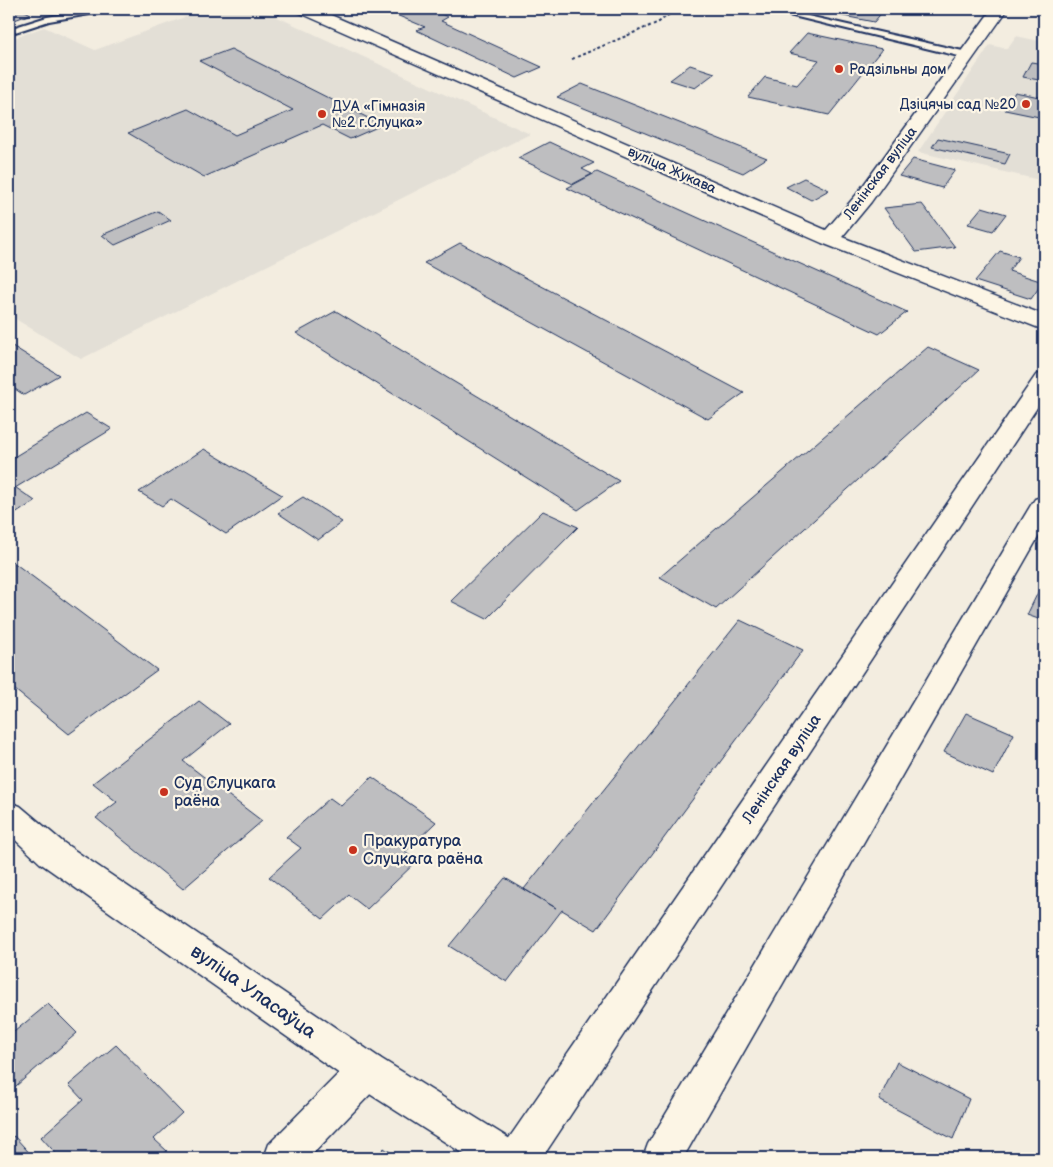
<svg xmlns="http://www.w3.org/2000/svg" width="1053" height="1167" viewBox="0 0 1053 1167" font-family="'Balsamiq Sans',sans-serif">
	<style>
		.built { fill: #e3dfd6 }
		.building { fill: #bebec0; stroke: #1b2f5e }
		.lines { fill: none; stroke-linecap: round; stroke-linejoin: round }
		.lane-casing { stroke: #1b2f5e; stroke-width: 4 }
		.street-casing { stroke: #1b2f5e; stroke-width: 3 }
		.secondary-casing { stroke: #1b2f5e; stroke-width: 3 }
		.path { stroke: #1b2f5e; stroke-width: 2; stroke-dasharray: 3 2.5; stroke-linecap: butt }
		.lane { fill: #fcf5e5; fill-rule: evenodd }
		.street { fill: #fcf5e5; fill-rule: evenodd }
		.secondary { fill: #fcf5e5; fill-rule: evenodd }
		.poi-dot { fill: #c8321e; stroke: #fcf5e5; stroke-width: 2 }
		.labels { text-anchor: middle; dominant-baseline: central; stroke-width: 4.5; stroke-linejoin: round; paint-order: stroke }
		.far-poi-label { font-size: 14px; fill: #1b2f5e; stroke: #fcf5e5; text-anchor: start }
		.far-street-label { font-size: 14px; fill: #1b2f5e; stroke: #fcf5e5 }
		.street-label { font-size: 16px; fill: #1b2f5e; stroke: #fcf5e5 }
		.poi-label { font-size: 16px; fill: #1b2f5e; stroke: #fcf5e5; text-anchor: start }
		.near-street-label { font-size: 19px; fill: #1b2f5e; stroke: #fcf5e5 }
	</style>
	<rect width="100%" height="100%" fill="#f3ede0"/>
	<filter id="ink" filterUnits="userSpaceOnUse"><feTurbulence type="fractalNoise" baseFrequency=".02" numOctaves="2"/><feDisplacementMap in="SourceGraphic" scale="10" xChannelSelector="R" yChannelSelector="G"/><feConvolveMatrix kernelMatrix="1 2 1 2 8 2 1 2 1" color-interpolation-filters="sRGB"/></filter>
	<g filter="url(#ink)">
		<g class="built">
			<polygon points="207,9 260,9 530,134 81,359 9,315 9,40 44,27 95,50"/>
			<polygon points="1016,36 1044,42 1044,181 918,152 990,45 1007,49"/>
		</g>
		<g class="building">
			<polygon points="9,9 21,9 31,14 9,22"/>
			<polygon points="382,9 429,9 448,17 441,21 542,67 517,78 416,30 425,27"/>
			<polygon points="808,9 872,9 883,11 874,22"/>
			<polygon points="807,33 882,49 829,115 748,97 765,77 797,85 819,60 789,53"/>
			<polygon points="231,49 382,125 350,139 322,125 204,177 128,133 188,109 235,135 293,110 199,61"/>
			<polygon points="1031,62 1044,64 1044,81 1023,77"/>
			<polygon points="690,65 715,73 695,88 670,80"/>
			<polygon points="582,84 767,158 743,173 557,97"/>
			<polygon points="1015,92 1044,98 1044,118 1005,110"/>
			<polygon points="938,138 1010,154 1005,164 932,147"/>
			<polygon points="549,142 594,163 582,169 592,174 573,184 518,158"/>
			<polygon points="913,159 955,170 942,188 899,176"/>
			<polygon points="597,172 907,312 879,334 567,188"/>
			<polygon points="804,178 829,190 811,200 786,187"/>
			<polygon points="922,204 955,247 916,252 884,208"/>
			<polygon points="982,207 1006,214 993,231 968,224"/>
			<polygon points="158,211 171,220 115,245 102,235"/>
			<polygon points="460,243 744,393 708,419 424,263"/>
			<polygon points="1000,251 1019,257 1009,271 1043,282 1031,299 975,281"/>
			<polygon points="336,311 619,481 578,510 296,333"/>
			<polygon points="9,344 59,375 24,395 9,385"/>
			<polygon points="928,347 979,370 716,609 660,577"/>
			<polygon points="86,413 112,429 15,488 9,483 9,460"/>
			<polygon points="204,449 282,495 226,534 171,499 162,506 139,492"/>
			<polygon points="9,483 35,501 9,518"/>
			<polygon points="303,497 342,522 318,540 278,513"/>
			<polygon points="543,511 578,527 487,619 451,601"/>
			<polygon points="9,559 157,670 69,734 9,685"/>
			<polygon points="1044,580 1044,621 1027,615"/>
			<polygon points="740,620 803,650 596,930 562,910 507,982 449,946 505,878 556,908 524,889"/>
			<polygon points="199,701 229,724 183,761 262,821 183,889 96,818 117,802 93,783"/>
			<polygon points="966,713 1014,734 993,775 944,752"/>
			<polygon points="372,777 436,822 405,852 417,861 367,909 349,895 323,919 269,877 301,848 286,837 330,798 341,806"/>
			<polygon points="48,1004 77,1033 9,1092 9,1036"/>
			<polygon points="116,1045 182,1113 154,1139 167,1151 159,1158 60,1158 41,1137 83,1100 69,1085"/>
			<polygon points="897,1062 969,1099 953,1139 879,1100"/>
			<polygon points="14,1136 34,1158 9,1158 9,1140"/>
			<polygon points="384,1148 399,1158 376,1158"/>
		</g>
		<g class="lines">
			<g class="lane-casing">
				<g id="lane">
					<polygon points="94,9 111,9 107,11 49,21 9,34 9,29 47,17"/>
					<polygon points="764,9 777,9 967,52 971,55 967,58"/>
				</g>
			</g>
			<g class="street-casing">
				<g id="street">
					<polygon points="296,9 317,9 826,230 857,194 992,9 1008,9 871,202 842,237 1044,315 1044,330 822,243 298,12"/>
					<polygon points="1044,373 1044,397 542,1158 500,1158 505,1144 1036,375"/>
					<polygon points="1044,496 1044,527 683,1158 643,1158 648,1144 1031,505 1035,499"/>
					<polygon points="367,1053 380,1058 386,1071 380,1084 309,1158 264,1158 269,1144 354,1058"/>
				</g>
			</g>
			<g class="secondary-casing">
				<polygon id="secondary" points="9,802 20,806 64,843 380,1058 518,1144 523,1158 470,1158 354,1084 40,863 9,834"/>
			</g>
			<g class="path">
				<polyline points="267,9 279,14 282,13"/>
				<polyline points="572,59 659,22 676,9"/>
			</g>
			<use href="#lane" class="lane"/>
			<use href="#street" class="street"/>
			<use href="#secondary" class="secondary"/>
		</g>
	</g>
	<g class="poi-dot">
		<circle cx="839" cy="69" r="5"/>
		<circle cx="1026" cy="104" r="5"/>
		<circle cx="322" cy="114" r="5"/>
		<circle cx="164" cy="792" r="5"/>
		<circle cx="353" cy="850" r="5"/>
	</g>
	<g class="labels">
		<g class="far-poi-label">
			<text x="849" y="69">Радзільны дом</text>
			<text x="1016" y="104" text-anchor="end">Дзіцячы сад №20</text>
			<text x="332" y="106">ДУА «Гімназія<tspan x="332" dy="16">№2 г.Слуцка»</tspan></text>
		</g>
		<g class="far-street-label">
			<text transform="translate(672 170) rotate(24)">вуліца Жукава</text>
			<text transform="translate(880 173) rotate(-53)">Ленінская вуліца</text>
		</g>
		<g class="street-label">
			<text transform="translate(782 769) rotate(-56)">Ленінская вуліца</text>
		</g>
		<g class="poi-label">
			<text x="174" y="783">Суд Слуцкага<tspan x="174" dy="18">раёна</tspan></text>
			<text x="363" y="841">Пракуратура<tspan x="363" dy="18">Слуцкага раёна</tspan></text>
		</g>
		<g class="near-street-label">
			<text transform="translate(253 992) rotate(35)">вуліца Уласаўца</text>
		</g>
	</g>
	<rect width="1053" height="1167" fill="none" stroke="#fcf5e5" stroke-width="30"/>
	<rect x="15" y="15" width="1023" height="1137" fill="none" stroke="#1b2f5e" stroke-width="2" filter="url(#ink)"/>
</svg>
